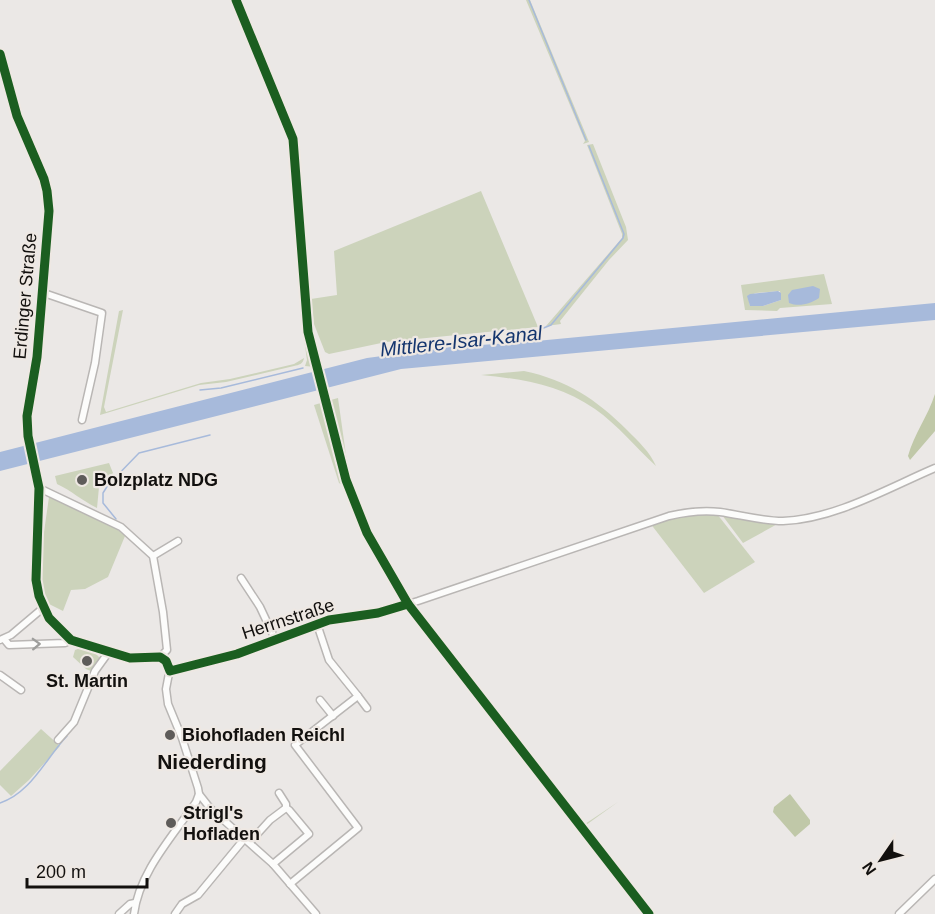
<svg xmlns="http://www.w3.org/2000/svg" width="935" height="914" viewBox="0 0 935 914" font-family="Arial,sans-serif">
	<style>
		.green { fill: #ccd3bb; fill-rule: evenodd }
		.forest { fill: #c0c8a8 }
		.water { fill: #a7badb }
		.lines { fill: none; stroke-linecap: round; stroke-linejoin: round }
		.stream { stroke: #a7badb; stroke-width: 1.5 }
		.minor-casing { stroke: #b9b6b4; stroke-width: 9 }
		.minor { stroke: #fcfcfb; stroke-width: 6 }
		.cycleway-casing { stroke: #eee8e3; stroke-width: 13 }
		.cycleway { stroke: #1b5e20; stroke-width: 9 }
		.oneway { stroke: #9e9e9c }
		.poi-dot { fill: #5e5c5a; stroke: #eee8e3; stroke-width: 2 }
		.labels { text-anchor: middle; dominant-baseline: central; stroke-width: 4.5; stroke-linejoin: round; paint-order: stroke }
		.street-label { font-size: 18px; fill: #12100e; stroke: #eee8e3 }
		.poi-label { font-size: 18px; font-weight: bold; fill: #12100e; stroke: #eee8e3; text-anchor: start }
		.water-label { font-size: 20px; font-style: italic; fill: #14356e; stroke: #eee8e3 }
		.quarter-label { font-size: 21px; font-weight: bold; fill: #12100e; stroke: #eee8e3 }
	</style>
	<rect width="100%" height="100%" fill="#ebe8e6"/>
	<g class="green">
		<polygon points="526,0 530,0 589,142 583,144 585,141"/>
		<polygon points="593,144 626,227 628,240 609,260 560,321 561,324 546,326 622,238 622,234 587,145"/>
		<polygon points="481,191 538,327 386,342 329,354 325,352 314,324 311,299 337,295 334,251"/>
		<path d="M 824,274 L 832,304 L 780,308 L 777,311 L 745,310 L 741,285 ZM 780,291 L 781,300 L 763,306 L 750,306 L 748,296 L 756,293 Z"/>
		<polygon points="302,276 305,321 315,367 305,366 307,360 300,311"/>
		<path d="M 123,310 L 104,407 L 106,412 L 201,383 L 230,379 L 294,364 L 304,358 C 303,364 299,365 294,366 L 226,382 L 199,385 L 100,415 L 119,311 Z"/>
		<path d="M 524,371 C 567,380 596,399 627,430 C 638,441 650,452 656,466 C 636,448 618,425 595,409 C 560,385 523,379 481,375 Z"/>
		<polygon points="338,398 346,455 358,509 346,473 327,401"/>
		<polygon points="324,402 347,488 339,483 314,405"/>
		<path d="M 109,463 L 113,473 L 103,486 L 99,487 L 97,508 C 81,500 72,491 57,484 L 55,476 Z"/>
		<polygon points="49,497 111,524 125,536 108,577 85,589 71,590 63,611 45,602 41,589 39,571 41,538 44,532"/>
		<polygon points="717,514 755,562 704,593 650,523 677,515"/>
		<polygon points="722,515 781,522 743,543"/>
		<polygon points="83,647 94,652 101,659 93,672 86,669 73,657 75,650"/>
		<polygon points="500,715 585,824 618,802 586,825 582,826 498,718"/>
		<polygon points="41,729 60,746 29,780 11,796 0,785 0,771"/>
	</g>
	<g class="forest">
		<path d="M 935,394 L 935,431 L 910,460 L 908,456 C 914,434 928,416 935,394 Z"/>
		<polygon points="790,794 810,820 810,824 795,837 773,812 774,807"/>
	</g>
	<g class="water">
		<path d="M 813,286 L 820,289 L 819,298 C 810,304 799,307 789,303 L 788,295 L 792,290 Z"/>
		<polygon points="778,291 781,293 781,300 763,306 750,306 747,296 750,294"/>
		<polygon points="935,303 935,320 401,369 0,471 0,452 367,358 451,347 526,342"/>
	</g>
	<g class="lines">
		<g class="stream">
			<polyline points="529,0 586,140"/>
			<polyline points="541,329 551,325 623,238 624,234 589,146"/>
			<polyline points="200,390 221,388 303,368"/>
			<polyline points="116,519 103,503 103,493 108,485 139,453 210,435"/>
			<path d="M 0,803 C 31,793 46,758 67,736"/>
		</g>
		<g class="minor-casing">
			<g id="minor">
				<path d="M 0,54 L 17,116 L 44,179 L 47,191 L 49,211 L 37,357 L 27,416 L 28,436 L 39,488 L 36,580 L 39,596 L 49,618 L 71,640 L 130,658 L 156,656 L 166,661 L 170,668 L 166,689 L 168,704 L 182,738 L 198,788 L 199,794 L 196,802 C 173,836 139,872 134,914"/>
				<polyline points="41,292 102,313 95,363 82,420"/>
				<polyline points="39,488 121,527 153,556 163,612 167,650 160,657"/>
				<polyline points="153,556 178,541"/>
				<polyline points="241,578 260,607 275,639"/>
				<polyline points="4,639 9,645 65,643 71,640"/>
				<polyline points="0,640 11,635 43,608"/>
				<path d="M 170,671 L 237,654 L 329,620 L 378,613 L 418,601 L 669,516 C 686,512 703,510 720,512 C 741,515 762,521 783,521 C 835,519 888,488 935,468"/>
				<polyline points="0,675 21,690"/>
				<polyline points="358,696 367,708"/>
				<polyline points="320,700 333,716"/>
				<polyline points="58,740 74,722 95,671 108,653"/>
				<polyline points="279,793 286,804 286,808"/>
				<polyline points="199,794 210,808 273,864 316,914"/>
				<polyline points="250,842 270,820 286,808 289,810 309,834 273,864"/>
				<polyline points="290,884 358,828 295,745 358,696 329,660 317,624"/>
				<polyline points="119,914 130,904 135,903"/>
				<polyline points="175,914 182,904 198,895 245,838"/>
				<polyline points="899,914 935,879"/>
			</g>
		</g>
		<use href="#minor" class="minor"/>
		<g class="cycleway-casing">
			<g id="cycleway">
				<polyline points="236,0 293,139 308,332 346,480 367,533 408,604 649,914"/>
				<polyline points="0,54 17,116 44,179 47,191 49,211 37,357 27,416 28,436 39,488 36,580 39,596 49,618 71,640 130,658 160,657 166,661 170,671 237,654 329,620 378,613 408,604"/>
			</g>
		</g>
		<use href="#cycleway" class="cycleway"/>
	</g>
	<defs><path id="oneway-chevron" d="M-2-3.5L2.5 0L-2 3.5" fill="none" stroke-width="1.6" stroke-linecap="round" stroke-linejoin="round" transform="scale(1.5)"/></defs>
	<use class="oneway" href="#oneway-chevron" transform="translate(36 644) rotate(-2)"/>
	<g class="poi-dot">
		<circle cx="82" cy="480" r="6"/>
		<circle cx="87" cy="661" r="6"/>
		<circle cx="170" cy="735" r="6"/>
		<circle cx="171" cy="823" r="6"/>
	</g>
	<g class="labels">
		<g class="street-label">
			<text transform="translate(25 296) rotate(-85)">Erdinger Straße</text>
			<text transform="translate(288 619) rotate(-18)">Herrnstraße</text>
		</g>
		<g class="poi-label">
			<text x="94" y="480">Bolzplatz NDG</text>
			<text x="87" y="681" text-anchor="middle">St. Martin</text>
			<text x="182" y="735">Biohofladen Reichl</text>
			<text x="183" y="813">Strigl's<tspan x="183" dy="21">Hofladen</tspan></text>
		</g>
		<g class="water-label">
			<text transform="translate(461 341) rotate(-6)">Mittlere-Isar-Kanal</text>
		</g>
		<g class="quarter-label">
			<text x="212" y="761">Niederding</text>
		</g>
	</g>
	<g transform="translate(881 860) rotate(235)" stroke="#eee8e3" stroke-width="4.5" paint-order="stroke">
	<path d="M0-4.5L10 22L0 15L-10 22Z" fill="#12100e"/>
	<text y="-9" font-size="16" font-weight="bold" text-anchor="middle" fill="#12100e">N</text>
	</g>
	<path d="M27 878v9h120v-9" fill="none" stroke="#12100e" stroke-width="3"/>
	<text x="36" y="878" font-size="18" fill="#12100e" stroke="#eee8e3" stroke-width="4.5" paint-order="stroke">200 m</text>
</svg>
